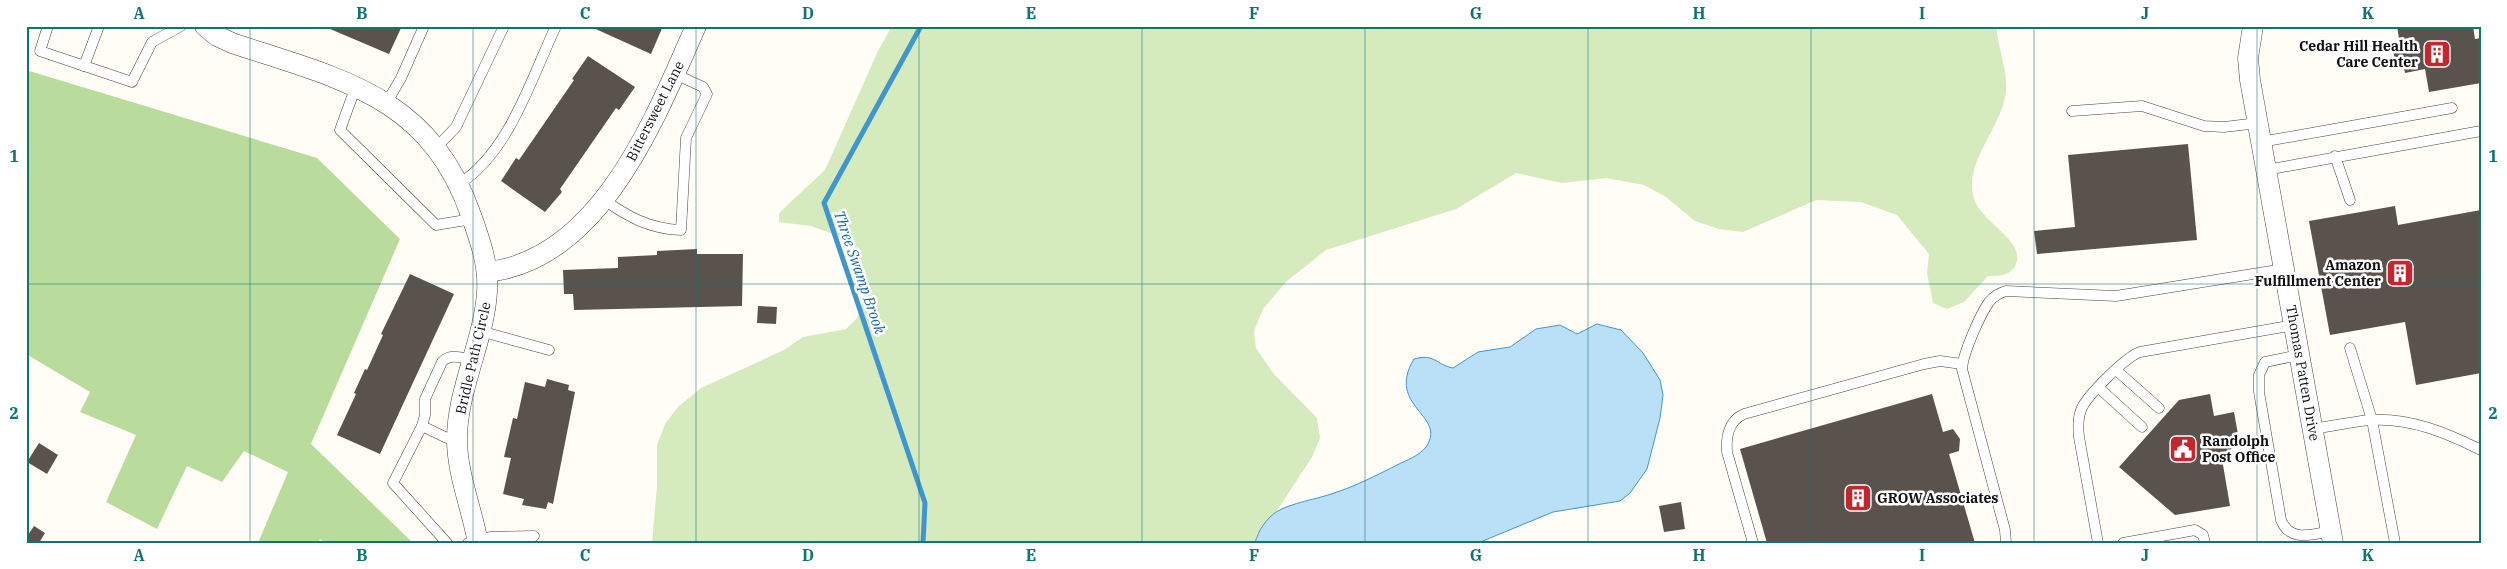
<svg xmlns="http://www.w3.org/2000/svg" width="2507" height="569" viewBox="0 0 2507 569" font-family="'IBM Plex Serif',serif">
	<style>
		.green { fill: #d5ebbd }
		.forest { fill: #b9dc9c }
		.water { fill: #b9e0f7; stroke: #3f96cf }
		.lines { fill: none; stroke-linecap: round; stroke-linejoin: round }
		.stream { stroke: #3f96cf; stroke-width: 5 }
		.building { fill: #5a524d }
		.lane-casing { stroke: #444; stroke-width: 11 }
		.street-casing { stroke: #444; stroke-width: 21 }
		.lane { stroke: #fff; stroke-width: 10 }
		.street { stroke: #fff; stroke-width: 20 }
		.grid { fill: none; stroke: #0f766e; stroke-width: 1; stroke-opacity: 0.55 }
		.labels { text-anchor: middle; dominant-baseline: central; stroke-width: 5; stroke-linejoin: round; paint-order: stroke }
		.poi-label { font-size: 14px; font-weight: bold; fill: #111; stroke: #fff; text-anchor: end }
		.street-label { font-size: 14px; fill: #111; stroke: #fff }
		.water-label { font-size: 15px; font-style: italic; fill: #1768a6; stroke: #fff }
		.neatline { fill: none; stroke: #0f766e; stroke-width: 2 }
		.grid-label { font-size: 16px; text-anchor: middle; font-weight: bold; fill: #0f766e }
	</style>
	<rect width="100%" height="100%" fill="#fffdf5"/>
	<path class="green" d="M 892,26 L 1996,26 C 1998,50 2010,75 2005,98 C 1998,131 1963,165 1974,199 C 1981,223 2028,241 2015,266 C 2010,276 1997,276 1988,276 L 1964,302 L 1947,309 L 1933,303 L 1927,273 L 1929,254 L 1897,215 L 1861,202 L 1816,200 L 1743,232 L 1719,229 L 1695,221 L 1666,197 L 1644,185 L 1606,178 L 1562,183 L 1516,173 L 1456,209 L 1326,250 L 1287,281 L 1263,309 L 1254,331 L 1256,348 L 1273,373 L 1317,418 L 1320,438 L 1312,457 L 1276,512 L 1257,534 L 1255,543 L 652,543 L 657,486 L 657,445 L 665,424 L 678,407 L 701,388 L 784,350 L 803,337 L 846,329 L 857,318 L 867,289 L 865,271 L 855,251 L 836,235 L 811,226 L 779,222 L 779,213 L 825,170 L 878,51 Z"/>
	<polygon class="forest" points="26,70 317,158 400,239 311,444 413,543 325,543 320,539 318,543 258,543 288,472 244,451 222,482 187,466 157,529 106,502 136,435 80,412 90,392 26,354"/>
	<path class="water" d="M 1597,324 L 1621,330 L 1643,353 L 1660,380 L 1663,395 L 1660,418 L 1647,469 L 1630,493 L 1620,501 L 1553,512 L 1478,543 L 1255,543 C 1258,531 1266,519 1276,512 C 1290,503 1318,499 1334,493 C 1356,486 1377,475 1397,465 C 1407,460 1419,456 1426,447 C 1448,415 1385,407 1414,359 C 1435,353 1436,365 1453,368 L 1478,352 L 1510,347 L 1536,329 L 1560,325 L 1577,334 Z"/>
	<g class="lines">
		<polyline class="stream" points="921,26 824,203 925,503 923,543"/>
	</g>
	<g class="building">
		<polygon points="323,26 402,26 389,54"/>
		<polygon points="589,26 663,26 651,54"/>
		<polygon points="2397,26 2473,26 2475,39 2481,38 2481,83 2429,92 2425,69 2405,73 2403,62 2396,64 2392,46 2400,45"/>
		<polygon points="588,56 635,87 619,110 616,108 560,189 562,192 545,212 501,181 516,158 519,160 574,80 572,79"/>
		<polygon points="2188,144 2197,240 2037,254 2034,231 2075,227 2068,155"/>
		<polygon points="2395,206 2398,225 2481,210 2481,373 2416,385 2405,322 2330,335 2309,221"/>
		<polygon points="697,249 697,254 743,254 742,306 574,310 573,294 564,294 563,270 618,268 618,257 657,255 657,251"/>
		<polygon points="410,274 454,294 380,454 337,435 356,394 354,393 365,369 367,370 383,335 381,334"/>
		<polygon points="758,306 777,307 776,324 757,323"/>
		<polygon points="547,379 569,385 568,390 575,392 553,504 548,502 546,509 522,505 524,499 503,494 511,458 504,457 513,418 517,419 525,382 545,387"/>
		<polygon points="1932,394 1943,432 1953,429 1960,439 1959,451 1949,454 1975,543 1767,543 1740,449"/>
		<polygon points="2210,394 2214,416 2234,412 2239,440 2222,459 2230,506 2175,515 2119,467 2179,400"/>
		<polygon points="39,443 58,455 47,474 27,462"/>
		<polygon points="1681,502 1685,529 1664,532 1659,506"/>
		<polygon points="34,526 45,533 39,543 26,543 26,538"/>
	</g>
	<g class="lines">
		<g class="lane-casing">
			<g id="lane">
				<polyline points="48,26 40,51 132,82 152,42 181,26"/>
				<polyline points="84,66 99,26"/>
				<polyline points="356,86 340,130 436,225 472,219"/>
				<polyline points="387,102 401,78 424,26"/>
				<polyline points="2072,111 2142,106 2204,126 2224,127 2258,123"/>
				<polyline points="2261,142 2452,108"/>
				<polyline points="436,148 456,127 504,26"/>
				<polyline points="2335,156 2350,200"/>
				<polyline points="2266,170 2481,131"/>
				<path d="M 459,184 C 509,153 531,79 556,26"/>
				<path d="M 603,199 C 628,217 650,229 681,230 L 686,138 L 707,94 L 703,87 L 675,74"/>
				<polyline points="480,331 549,350"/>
				<polyline points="2350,348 2372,420 2395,543"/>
				<path d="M 2299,355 L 2265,362 L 2259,375 L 2259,392 L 2281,520 C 2290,543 2313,534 2331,531"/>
				<polyline points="2116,370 2159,408"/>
				<polyline points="2099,388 2142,427"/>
				<polyline points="422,426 447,438 457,439"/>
				<path d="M 2313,429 C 2332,426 2351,422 2370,420 C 2409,417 2447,433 2481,450"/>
				<path d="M 447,543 L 393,483 L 422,426 L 425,415 L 425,399 L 442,362 C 450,353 462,358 473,360"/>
				<polyline points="468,543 490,537 534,536"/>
				<path d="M 1753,543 L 1727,452 C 1726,437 1728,421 1744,414 L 1924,364 L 1940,361 L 1962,364"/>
				<path d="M 2006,543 L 2005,530 L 1962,369 C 1963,353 1980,315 1989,302 C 1994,296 1999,293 2006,291 L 2116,296 L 2284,269"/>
				<path d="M 2098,543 L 2079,437 C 2078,428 2078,418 2081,410 C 2086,396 2127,356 2140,352 L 2294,325"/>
				<polyline points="2123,543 2195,530 2203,535 2205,543"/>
			</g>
		</g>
		<g class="street-casing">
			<g id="street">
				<path d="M 205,26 L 217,36 L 232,43 C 340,79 429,95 471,215 C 480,240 489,265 487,292 C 484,341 457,390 457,439 C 457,474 472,509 478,543"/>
				<polyline points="2253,26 2248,58 2250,80 2333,543"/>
				<path d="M 487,272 C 601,260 656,116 696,26"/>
			</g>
		</g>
		<use href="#lane" class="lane"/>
		<use href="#street" class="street"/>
	</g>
	<path class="grid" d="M 250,26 L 250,543M 473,26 L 473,543M 696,26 L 696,543M 919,26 L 919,543M 1142,26 L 1142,543M 1365,26 L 1365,543M 1588,26 L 1588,543M 1811,26 L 1811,543M 2034,26 L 2034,543M 2257,26 L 2257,543M 26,284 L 2481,284"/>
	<defs>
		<g id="building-square" transform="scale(1.4375)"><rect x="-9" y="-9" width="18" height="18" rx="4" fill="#c4262e" stroke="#fff"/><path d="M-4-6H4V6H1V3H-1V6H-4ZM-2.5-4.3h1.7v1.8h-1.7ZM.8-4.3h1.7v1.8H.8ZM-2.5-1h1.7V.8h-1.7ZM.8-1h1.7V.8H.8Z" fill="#fff"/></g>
		<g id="civic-square" transform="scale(1.4375)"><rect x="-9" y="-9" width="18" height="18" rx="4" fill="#c4262e" stroke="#fff"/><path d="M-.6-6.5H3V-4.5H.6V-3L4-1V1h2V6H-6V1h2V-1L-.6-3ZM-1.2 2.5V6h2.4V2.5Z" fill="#fff"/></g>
	</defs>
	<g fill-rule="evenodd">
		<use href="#building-square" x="2437" y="54"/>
		<use href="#building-square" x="2400" y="273"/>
		<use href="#civic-square" x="2183" y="449"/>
		<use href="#building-square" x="1858" y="498"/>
	</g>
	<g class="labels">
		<g class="poi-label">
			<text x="2418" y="46">Cedar Hill Health<tspan x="2418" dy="16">Care Center</tspan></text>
			<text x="2381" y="265">Amazon<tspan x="2381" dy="16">Fulfillment Center</tspan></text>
			<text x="2202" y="441" text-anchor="start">Randolph<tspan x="2202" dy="16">Post Office</tspan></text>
			<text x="1877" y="498" text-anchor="start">GROW Associates</text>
		</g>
		<g class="street-label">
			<text transform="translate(655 111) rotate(-63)">Bittersweet Lane</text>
			<text transform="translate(473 358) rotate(-77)">Bridle Path Circle</text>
			<text transform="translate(2303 373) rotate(80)">Thomas Patten Drive</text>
		</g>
		<g class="water-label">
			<text transform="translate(860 272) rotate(71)">Three Swamp Brook</text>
		</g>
	</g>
	<rect width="2507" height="569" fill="none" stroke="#ffffff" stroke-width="55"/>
	<rect x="28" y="28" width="2452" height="514" class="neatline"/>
	<g class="grid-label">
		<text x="139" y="19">A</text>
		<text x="362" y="19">B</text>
		<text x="585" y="19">C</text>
		<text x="808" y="19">D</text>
		<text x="1031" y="19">E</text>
		<text x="1254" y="19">F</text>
		<text x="1476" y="19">G</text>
		<text x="1699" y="19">H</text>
		<text x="1922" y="19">I</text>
		<text x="2145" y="19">J</text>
		<text x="2368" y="19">K</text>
		<text x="14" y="162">1</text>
		<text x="2493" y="162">1</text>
		<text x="14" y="419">2</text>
		<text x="2493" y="419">2</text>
		<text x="139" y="561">A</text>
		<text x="362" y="561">B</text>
		<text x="585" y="561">C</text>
		<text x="808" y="561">D</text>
		<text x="1031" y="561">E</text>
		<text x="1254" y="561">F</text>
		<text x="1476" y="561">G</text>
		<text x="1699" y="561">H</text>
		<text x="1922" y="561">I</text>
		<text x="2145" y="561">J</text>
		<text x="2368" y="561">K</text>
	</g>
</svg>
